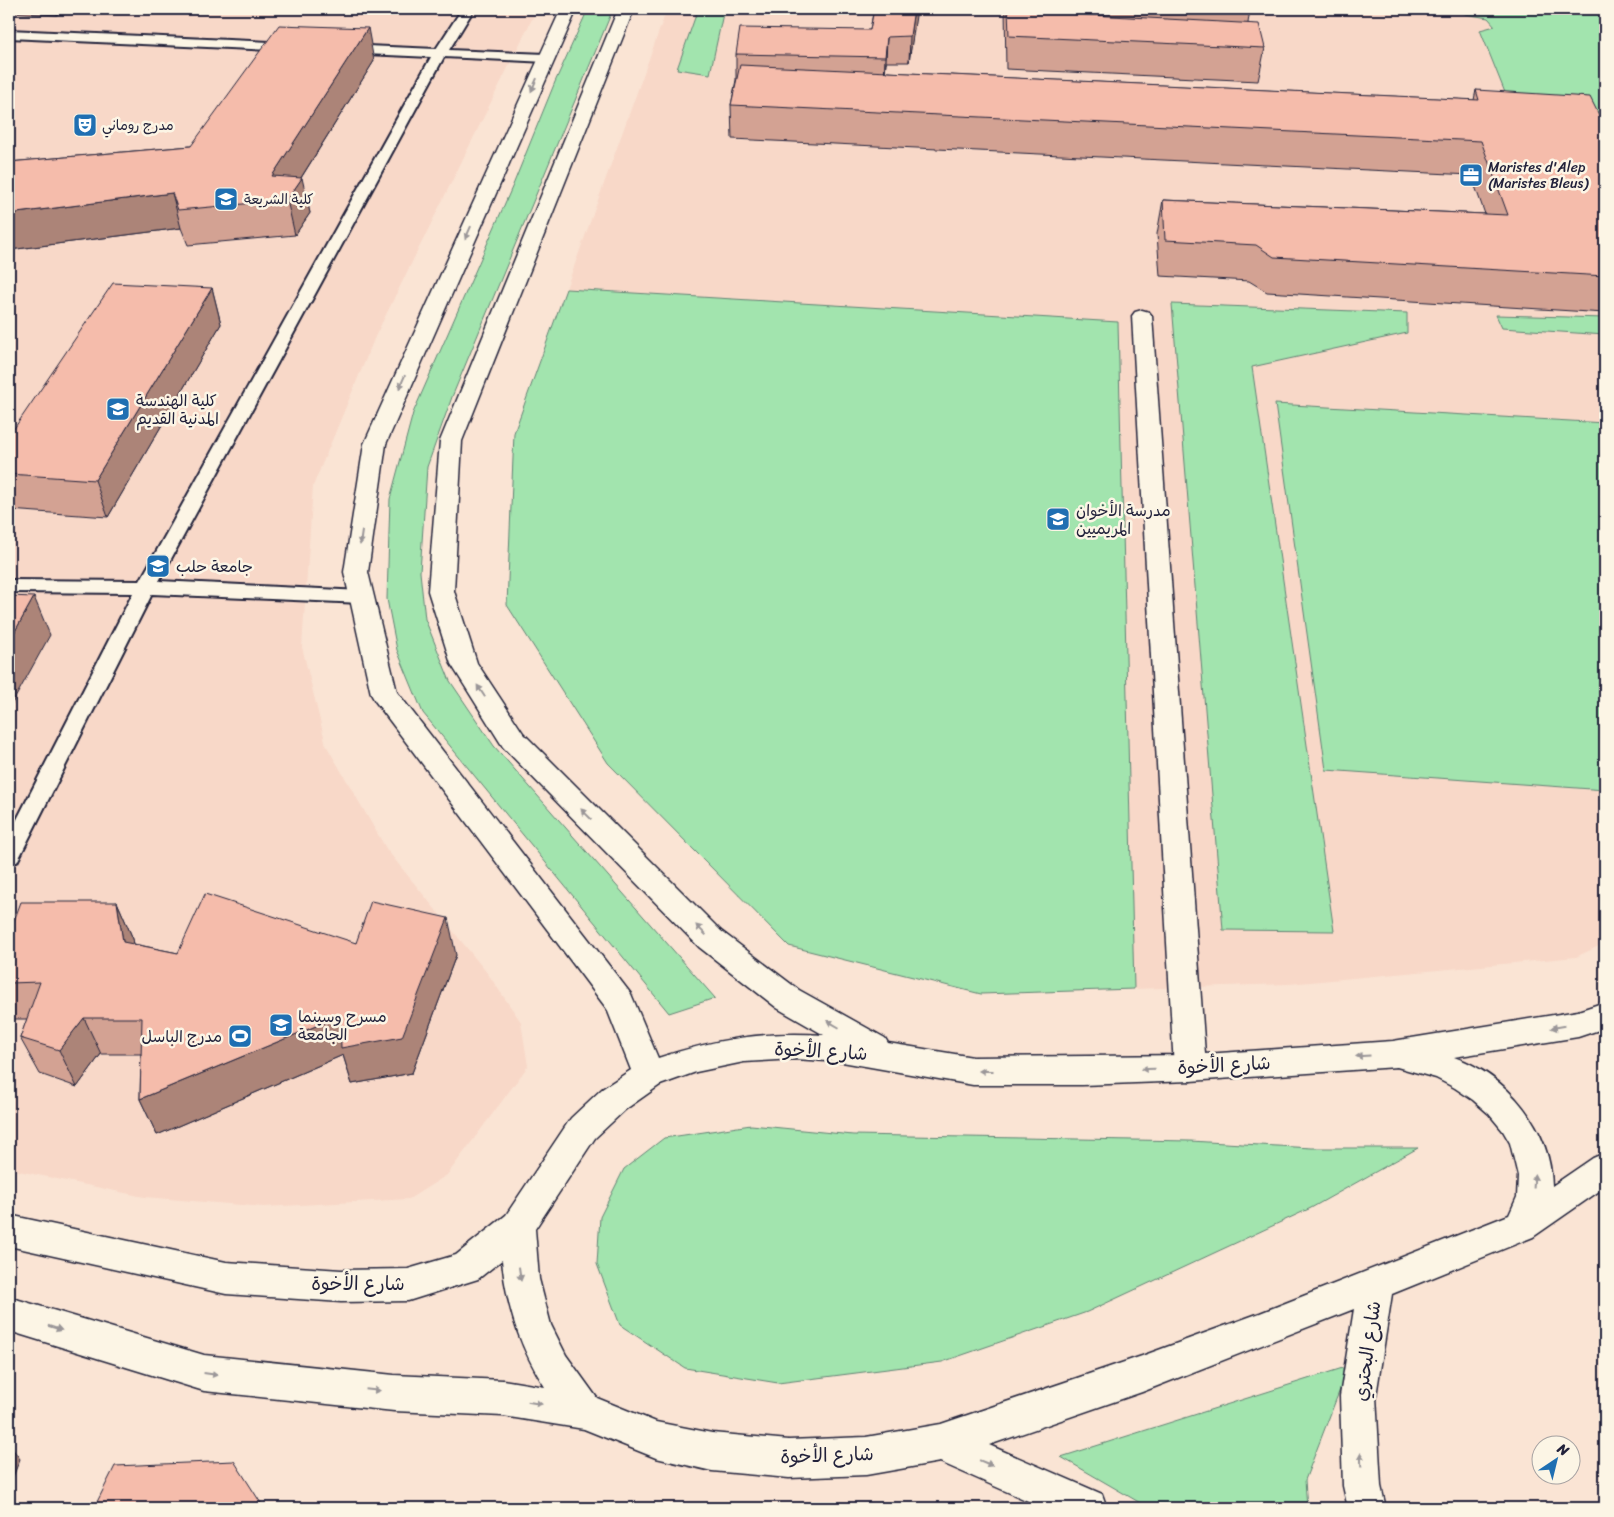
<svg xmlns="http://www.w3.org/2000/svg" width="1614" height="1517" viewBox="0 0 1614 1517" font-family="Sriracha,'Playpen Sans Arabic',sans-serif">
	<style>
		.built { fill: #f8d8c8 }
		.green { fill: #a2e4ae; stroke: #628374 }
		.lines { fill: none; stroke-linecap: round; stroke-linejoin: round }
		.lane-casing { stroke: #22223b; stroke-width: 4 }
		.street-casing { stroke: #22223b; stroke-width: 3 }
		.secondary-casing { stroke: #22223b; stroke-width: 3 }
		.lane { fill: #fcf5e5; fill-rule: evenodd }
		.street { fill: #fcf5e5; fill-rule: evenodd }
		.secondary { fill: #fcf5e5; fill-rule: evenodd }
		.wall { fill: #d3a293; stroke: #22223b }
		.shaded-wall { fill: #ac8478; stroke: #22223b }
		.building { fill: #f5bcab; stroke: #22223b }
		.oneway { fill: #9a9698 }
		.labels { text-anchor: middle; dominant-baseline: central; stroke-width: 5; stroke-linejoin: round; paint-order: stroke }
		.far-poi-label { font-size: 14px; fill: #22223b; stroke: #fcf5e5; text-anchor: start }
		.poi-label { font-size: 16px; fill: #22223b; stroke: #fcf5e5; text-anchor: start }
		.near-street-label { font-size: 19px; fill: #22223b; stroke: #fcf5e5 }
	</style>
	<rect width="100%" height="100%" fill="#fae4d4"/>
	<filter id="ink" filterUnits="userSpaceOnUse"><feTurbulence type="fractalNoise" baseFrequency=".02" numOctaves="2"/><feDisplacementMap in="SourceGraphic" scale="10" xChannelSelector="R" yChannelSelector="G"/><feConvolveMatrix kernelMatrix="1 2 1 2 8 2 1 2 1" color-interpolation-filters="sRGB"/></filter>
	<g filter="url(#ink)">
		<g class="built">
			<polygon points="9,9 537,9 375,337 313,486 302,647 326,745 387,850 488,974 521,1022 528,1066 447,1175 409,1199 264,1207 144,1197 9,1169"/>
			<polygon points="667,9 1605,9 1605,943 1576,957 1289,984 981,994 789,946 608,763 507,605 514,433"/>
		</g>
		<g class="green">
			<polygon points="588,9 613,9 452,397 427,467 420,572 425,619 450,681 494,746 715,998 669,1013 423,713 397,650 387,599 390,499 413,413 513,185 555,82"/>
			<polygon points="698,9 724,9 710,74 677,69"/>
			<polygon points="1456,9 1605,9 1605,167 1512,110 1480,30 1495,26 1488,18 1465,14"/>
			<polygon points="566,289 1118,322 1134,989 981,994 789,946 608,763 507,605 514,433"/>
			<polygon points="1172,304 1407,313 1407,333 1252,367 1334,931 1223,930"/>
			<polygon points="1496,315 1605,318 1605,335 1502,328"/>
			<polygon points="1275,404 1605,423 1605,790 1326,770"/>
			<polygon points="751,1125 853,1135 1190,1141 1312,1148 1418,1148 1311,1208 1087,1312 942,1362 778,1383 685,1368 620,1325 597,1264 600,1217 624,1169 664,1138"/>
			<polygon points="1349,1366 1305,1480 1307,1508 1149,1508 1061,1457"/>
		</g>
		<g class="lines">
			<g class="lane-casing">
				<g id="lane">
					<polygon points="462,9 474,9 449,50 546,54 553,58 546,62 444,57 159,581 362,591 369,592 372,597 369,602 362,603 152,594 20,856 17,862 9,864 9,835 133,593 9,592 9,580 140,581 431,57 344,53 337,49 344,45 436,49"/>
					<polygon points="9,30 293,43 300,47 293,51 9,38"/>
				</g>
			</g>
			<g class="street-casing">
				<polygon id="street" points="1142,310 1149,312 1152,316 1206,1068 1201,1078 1190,1081 1179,1078 1174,1068 1132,316 1135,312"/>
			</g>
			<g class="secondary-casing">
				<path id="secondary" d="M 561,9 L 577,9 L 386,444 L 368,572 L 397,692 L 631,994 L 658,1058 C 716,1039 763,1031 824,1035 L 777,1008 L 699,947 L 503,747 L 451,664 L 428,591 L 440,441 L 618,9 L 634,9 L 462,441 L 454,591 L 477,663 L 523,733 L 721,931 L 799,990 L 885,1038 L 888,1043 L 973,1057 L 1190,1055 L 1393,1041 L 1578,1011 L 1605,1002 L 1605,1028 L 1578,1037 L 1454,1057 C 1507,1076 1551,1128 1552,1186 L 1593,1158 L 1605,1153 L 1605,1187 L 1533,1237 L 1392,1294 L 1376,1396 L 1381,1486 L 1386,1508 L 1348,1508 L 1343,1486 L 1340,1396 L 1354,1309 L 1142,1392 L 989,1445 L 1102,1494 L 1107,1508 L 1044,1508 L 940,1462 L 866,1475 L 789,1478 L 712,1471 L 656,1458 L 584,1429 L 503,1416 L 394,1411 L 204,1391 L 9,1331 L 9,1297 L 204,1355 L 394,1375 L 503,1380 L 545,1387 C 520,1348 506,1305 502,1260 L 478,1279 L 408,1301 L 341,1302 L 226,1294 L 9,1246 L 9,1215 L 226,1262 L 341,1270 L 408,1269 L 456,1255 L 506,1215 L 571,1118 L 602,1089 L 631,1070 L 607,1009 L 375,701 L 371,694 L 344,572 L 364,444 ZM 794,1059 L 842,1062 L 973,1085 L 1082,1085 L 1190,1081 L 1397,1067 L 1436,1078 L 1455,1088 L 1473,1100 L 1489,1114 L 1503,1131 L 1510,1143 L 1518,1176 L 1517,1197 L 1509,1215 L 1260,1313 L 1142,1356 L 941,1424 L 866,1437 L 789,1440 L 712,1433 L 656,1422 L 597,1398 L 566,1355 L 551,1325 L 539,1279 L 535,1229 L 595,1138 L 626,1109 L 660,1085 L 696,1072 L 744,1062 Z"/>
			</g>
			<use href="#lane" class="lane"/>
			<use href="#street" class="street"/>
			<use href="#secondary" class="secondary"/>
		</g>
		<g class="wall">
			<polygon points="9,9 62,9 57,15 9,12"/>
			<polygon points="773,9 916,9 909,62 886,62 885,72 1474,100 1476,90 1605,127 1605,313 1267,292 1249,281 1160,276 1157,234 1163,200 1485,214 1471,175 732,139 731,105 736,80 736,54 870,30 873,13"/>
			<polygon points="1005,9 1250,9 1248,23 1265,48 1258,81 1006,69"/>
			<polygon points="374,61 301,178 310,213 295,235 188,245 181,228 9,250 9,162 191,146"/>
			<polygon points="212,288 221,324 108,517 9,510 9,436"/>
			<polygon points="117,902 133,939 134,944 178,953 356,943 456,955 412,1073 352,1084 343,1055 157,1135 140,1099 141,1054 101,1054 77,1087 40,1074 20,1038 27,1019 10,1019 9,1018 9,934"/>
		</g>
		<g class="shaded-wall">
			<polygon points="56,9 62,9 57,15"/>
			<polygon points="914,9 916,9 916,16 909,62 910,36"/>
			<polygon points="368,28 374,61 287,200 272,176"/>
			<polygon points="887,37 886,62 884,83 885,57"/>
			<polygon points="302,178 310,213 295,235 287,200"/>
			<polygon points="172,193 181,228 9,250 9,214"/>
			<polygon points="212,288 221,324 108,517 95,480"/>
			<polygon points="34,597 50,635 9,709 9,642"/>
			<polygon points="117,902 133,939 140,979 123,942"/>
			<polygon points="448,918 456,955 412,1073 352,1084 343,1055 157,1135 140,1099 340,1016"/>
			<polygon points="84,1018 101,1054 77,1087 59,1050"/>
			<polygon points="9,1444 20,1459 9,1487"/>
		</g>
		<g class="building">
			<polygon points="874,9 914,9 910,36 887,37 885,57 736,54 740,28 870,30"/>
			<polygon points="1008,9 1074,9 1074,14 1259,24 1265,48 1009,36"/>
			<polygon points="279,25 368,28 272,176 302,178 287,200 178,210 172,193 9,214 9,162 191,146"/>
			<polygon points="740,65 1479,100 1476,90 1590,97 1605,127 1605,276 1274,257 1256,245 1165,240 1163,200 1508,215 1481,141 731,105"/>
			<polygon points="113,283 212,288 95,480 9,474 9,436"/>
			<polygon points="9,596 34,597 9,642"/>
			<polygon points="205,894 356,943 371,901 448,918 402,1037 341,1048 340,1016 140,1099 142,1018 84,1018 59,1050 20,1038 40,982 9,983 9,934 21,902 117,902 123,942 178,953"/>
			<polygon points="234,1461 264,1508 94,1508 115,1466"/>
		</g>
		<defs><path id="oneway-solid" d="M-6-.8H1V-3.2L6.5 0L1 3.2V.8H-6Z" transform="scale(1.25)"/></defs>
		<g class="oneway">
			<use href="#oneway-solid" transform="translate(534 85) rotate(114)"/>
			<use href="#oneway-solid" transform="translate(468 233) rotate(114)"/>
			<use href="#oneway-solid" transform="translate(402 382) rotate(114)"/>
			<use href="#oneway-solid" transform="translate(361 538) rotate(98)"/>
			<use href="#oneway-solid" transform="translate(481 691) rotate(-123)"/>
			<use href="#oneway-solid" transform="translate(586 814) rotate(-135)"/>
			<use href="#oneway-solid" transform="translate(701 930) rotate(-135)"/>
			<use href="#oneway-solid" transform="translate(833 1024) rotate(-150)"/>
			<use href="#oneway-solid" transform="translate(1558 1027) rotate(171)"/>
			<use href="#oneway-solid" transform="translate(1363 1056) rotate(176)"/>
			<use href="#oneway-solid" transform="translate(1148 1069) rotate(178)"/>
			<use href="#oneway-solid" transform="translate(986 1071) rotate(-180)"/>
			<use href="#oneway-solid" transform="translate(1534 1181) rotate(-87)"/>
			<use href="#oneway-solid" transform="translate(520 1274) rotate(82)"/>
			<use href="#oneway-solid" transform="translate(55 1328) rotate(17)"/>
			<use href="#oneway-solid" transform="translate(211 1374) rotate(7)"/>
			<use href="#oneway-solid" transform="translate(373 1390) rotate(6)"/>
			<use href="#oneway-solid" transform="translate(535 1403) rotate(9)"/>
			<use href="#oneway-solid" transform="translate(1361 1460) rotate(-92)"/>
			<use href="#oneway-solid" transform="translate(986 1463) rotate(23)"/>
		</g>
	</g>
	<defs>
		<g id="theatre-square" transform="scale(1.25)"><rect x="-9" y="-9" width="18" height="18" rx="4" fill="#1f6fb2" stroke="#fcf5e5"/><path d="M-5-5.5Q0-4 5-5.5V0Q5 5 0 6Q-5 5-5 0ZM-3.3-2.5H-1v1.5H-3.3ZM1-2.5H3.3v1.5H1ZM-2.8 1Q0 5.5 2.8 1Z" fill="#fff"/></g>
		<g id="office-square" transform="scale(1.25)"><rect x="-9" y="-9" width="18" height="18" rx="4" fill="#1f6fb2" stroke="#fcf5e5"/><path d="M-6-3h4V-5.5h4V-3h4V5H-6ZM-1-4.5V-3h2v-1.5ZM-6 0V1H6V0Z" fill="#fff"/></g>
		<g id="university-square" transform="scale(1.25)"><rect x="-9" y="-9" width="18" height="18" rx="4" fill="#1f6fb2" stroke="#fcf5e5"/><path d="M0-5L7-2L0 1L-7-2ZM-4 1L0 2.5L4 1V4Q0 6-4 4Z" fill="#fff"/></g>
		<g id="school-square" transform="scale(1.25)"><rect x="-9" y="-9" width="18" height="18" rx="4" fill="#1f6fb2" stroke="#fcf5e5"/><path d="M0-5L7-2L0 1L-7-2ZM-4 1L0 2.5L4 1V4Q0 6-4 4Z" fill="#fff"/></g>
		<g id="stadium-square" transform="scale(1.25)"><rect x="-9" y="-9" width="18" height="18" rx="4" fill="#1f6fb2" stroke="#fcf5e5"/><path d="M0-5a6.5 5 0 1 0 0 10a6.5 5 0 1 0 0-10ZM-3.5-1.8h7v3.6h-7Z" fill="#fff"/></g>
	</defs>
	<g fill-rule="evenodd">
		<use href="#theatre-square" x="85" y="125"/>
		<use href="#office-square" x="1471" y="175"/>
		<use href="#university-square" x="226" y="199"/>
		<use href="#university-square" x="118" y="409"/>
		<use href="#school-square" x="1058" y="519"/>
		<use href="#university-square" x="158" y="566"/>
		<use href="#university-square" x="281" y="1025"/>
		<use href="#stadium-square" x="240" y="1036"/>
	</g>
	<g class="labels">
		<g class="far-poi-label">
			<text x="102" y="125">مدرج روماني</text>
			<text x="1488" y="167">Maristes d'Alep<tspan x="1488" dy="16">(Maristes Bleus)</tspan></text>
			<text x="244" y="199">كلية الشريعة</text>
		</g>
		<g class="poi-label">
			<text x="136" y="400">كلية الهندسة<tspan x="136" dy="18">المدنية القديم</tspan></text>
			<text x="1076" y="510">مدرسة الأخوان<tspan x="1076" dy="18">المريميين</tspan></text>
			<text x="176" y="566">جامعة حلب</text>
			<text x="298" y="1016">مسرح وسينما<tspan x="298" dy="18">الجامعة</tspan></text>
			<text x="222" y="1036" text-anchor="end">مدرج الباسل</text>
		</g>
		<g class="near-street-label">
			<text transform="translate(821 1051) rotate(3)">شارع الأخوة</text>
			<text transform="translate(1224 1065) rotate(-3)">شارع الأخوة</text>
			<text x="358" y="1283">شارع الأخوة</text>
			<text transform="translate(1367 1351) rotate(-82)">شارع البحتري</text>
			<text transform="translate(827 1455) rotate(-2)">شارع الأخوة</text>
		</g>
	</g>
	<rect width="1614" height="1517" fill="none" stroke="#fcf5e5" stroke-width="30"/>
	<rect x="15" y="15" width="1584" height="1487" fill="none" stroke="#22223b" stroke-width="2" filter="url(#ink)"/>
	<g transform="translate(1556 1460) rotate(35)"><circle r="24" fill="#fcf5e5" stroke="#a5a1a1"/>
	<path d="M0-4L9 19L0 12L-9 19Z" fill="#1f6fb2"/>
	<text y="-8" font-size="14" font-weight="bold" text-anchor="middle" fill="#22223b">N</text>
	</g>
</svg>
